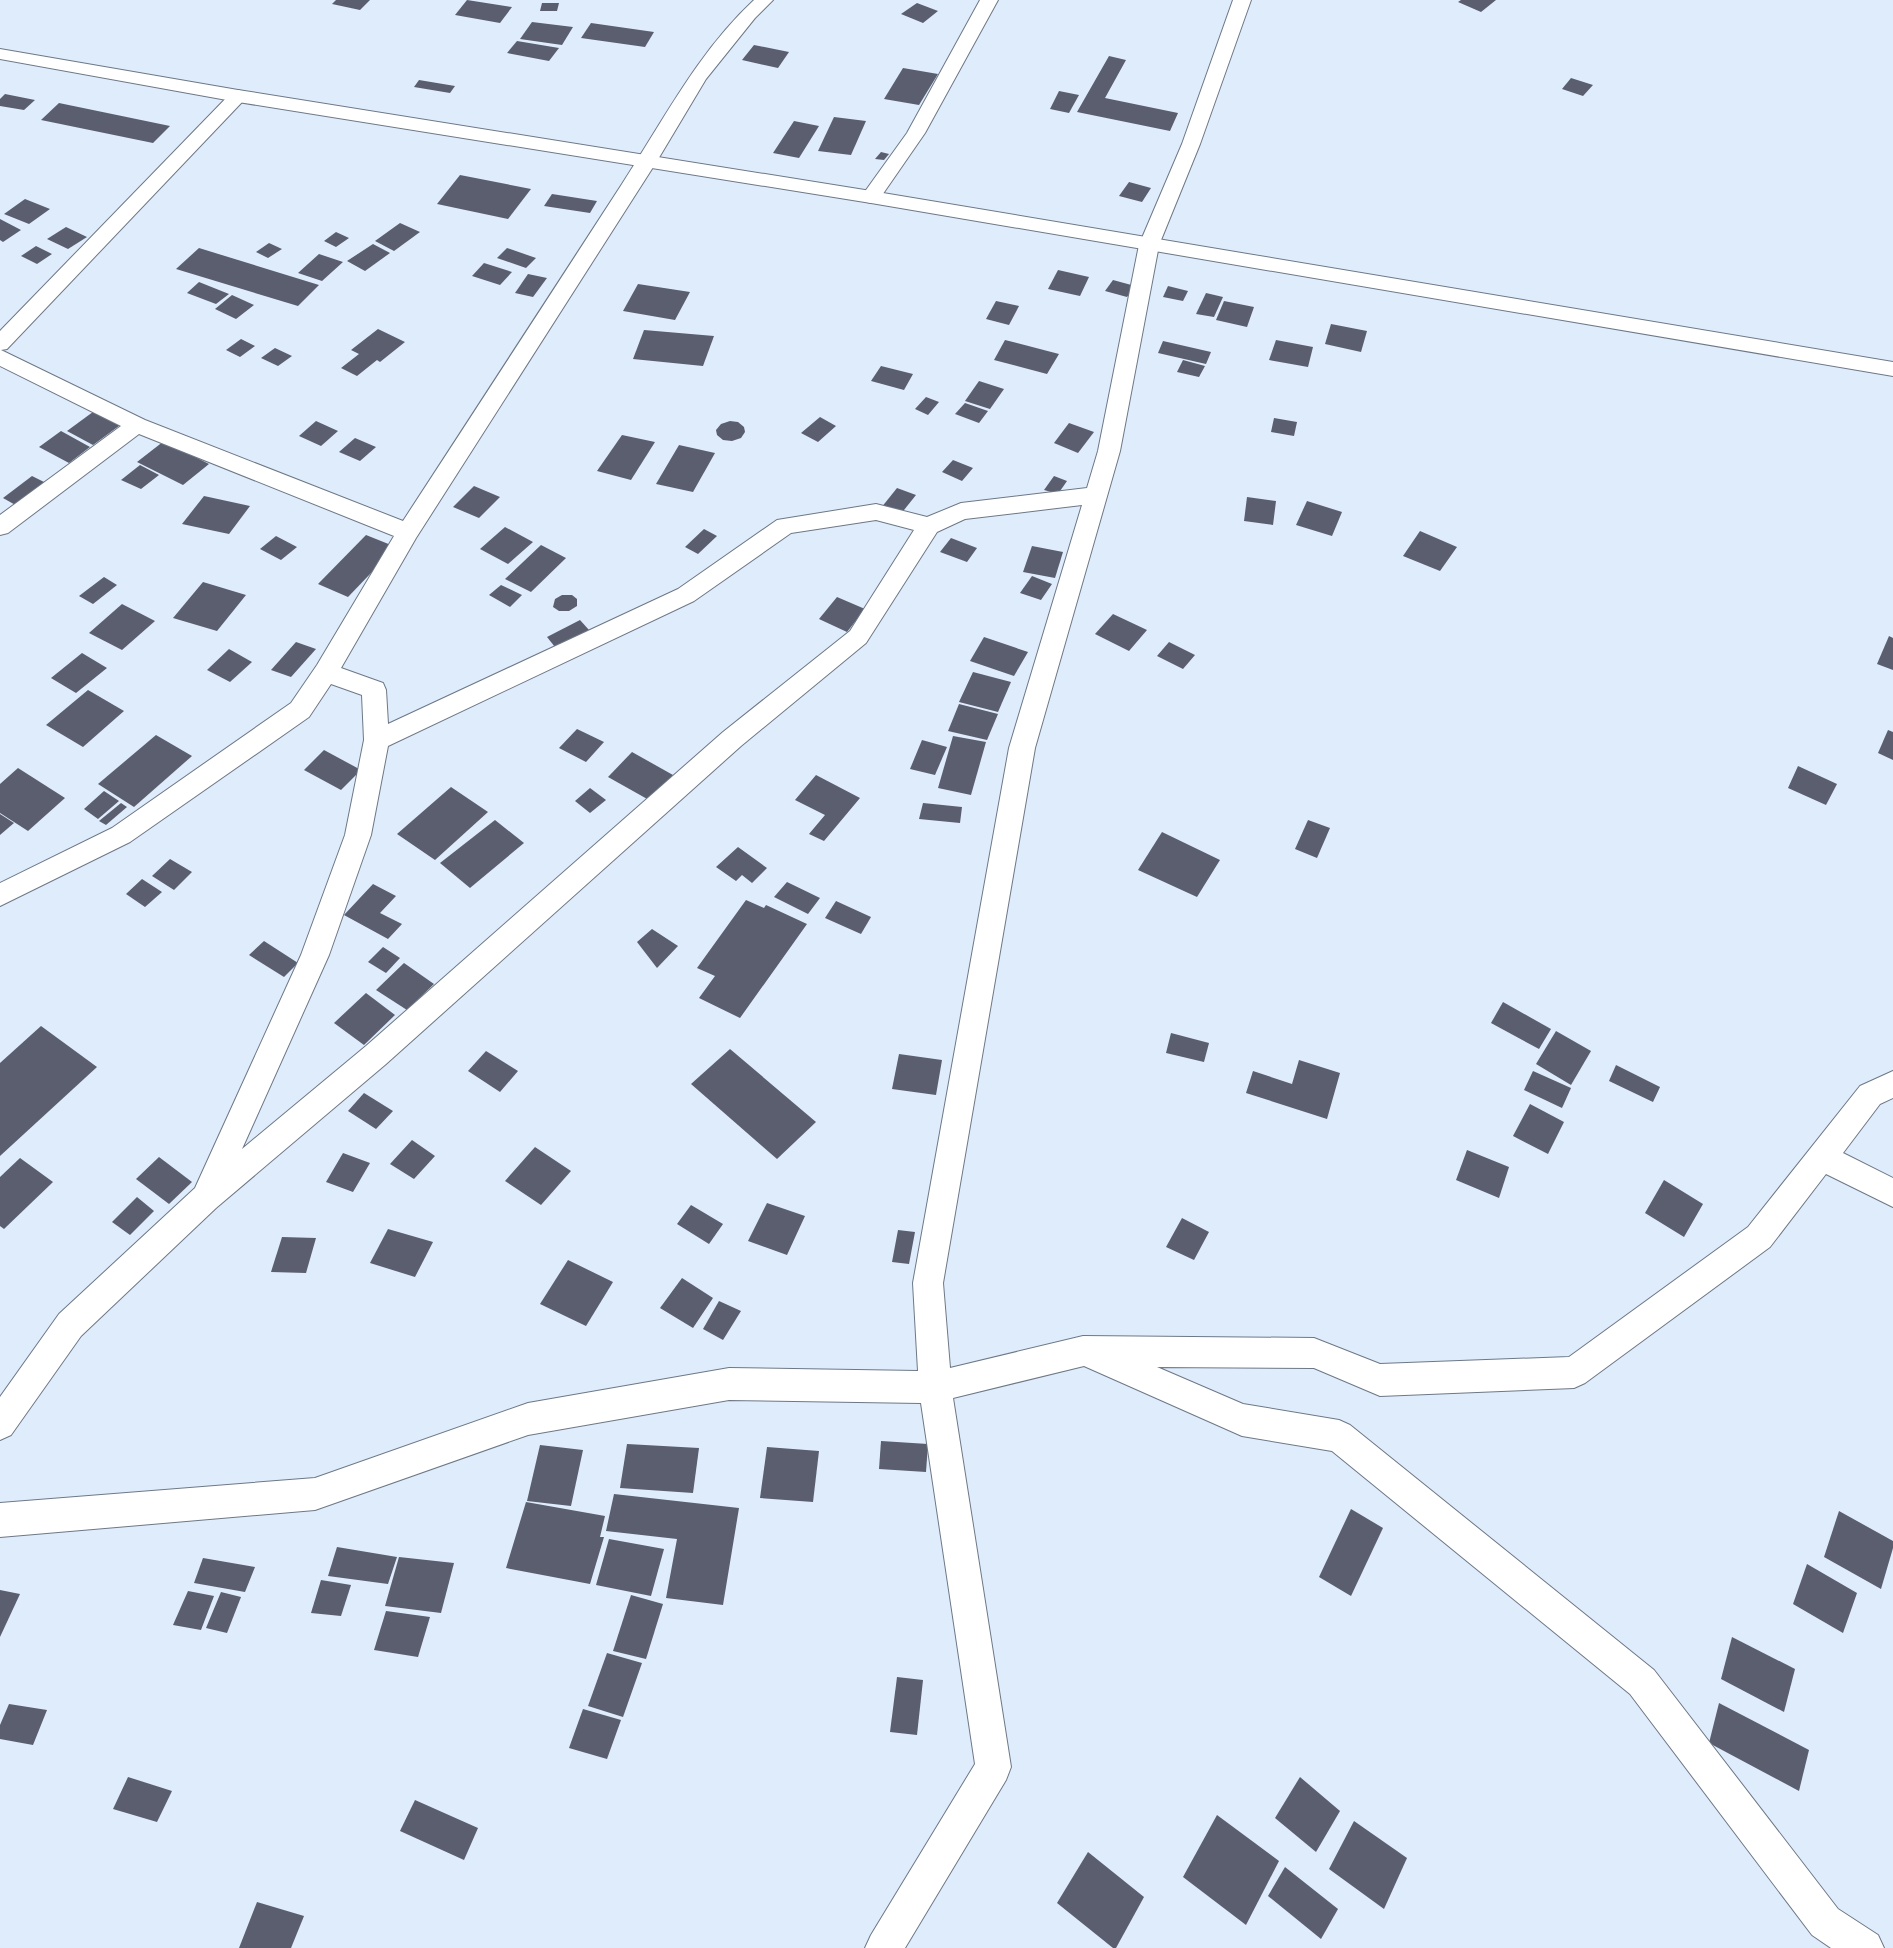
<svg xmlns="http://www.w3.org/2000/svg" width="1893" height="1948" viewBox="0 0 1893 1948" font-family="'PT Sans Narrow',sans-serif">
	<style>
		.building { fill: #5a5e6e }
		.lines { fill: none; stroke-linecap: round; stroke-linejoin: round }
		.minor-casing { stroke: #6d7886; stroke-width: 2 }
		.major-casing { stroke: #6d7886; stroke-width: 2 }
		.minor { fill: #fff; fill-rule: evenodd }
		.major { fill: #fff; fill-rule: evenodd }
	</style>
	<rect width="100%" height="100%" fill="#dfecfc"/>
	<g class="building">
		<polygon points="336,0 370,0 360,10 332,4"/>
		<polygon points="467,0 512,7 500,23 455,15"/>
		<polygon points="1461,0 1496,0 1481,12 1458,2"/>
		<polygon points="542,3 559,3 557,11 540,11"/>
		<polygon points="917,3 938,11 923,23 901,14"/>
		<polygon points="532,22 573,27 562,45 520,39"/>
		<polygon points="591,23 654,32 645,47 581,38"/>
		<polygon points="517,41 559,48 549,61 507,53"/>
		<polygon points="754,45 789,52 778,68 742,60"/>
		<polygon points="1109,56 1126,60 1105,98 1178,113 1170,131 1077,112"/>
		<polygon points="903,68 938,74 919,105 884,99"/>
		<polygon points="1571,78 1593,85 1583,96 1562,89"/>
		<polygon points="419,80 455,86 450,93 414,87"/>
		<polygon points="1059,91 1079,95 1069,113 1050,109"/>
		<polygon points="5,94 35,100 24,110 0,106 0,99"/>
		<polygon points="59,103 170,126 153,143 41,120"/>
		<polygon points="834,117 866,121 851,155 818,151"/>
		<polygon points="794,121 819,126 799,158 773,153"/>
		<polygon points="881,152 889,154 884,160 875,159"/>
		<polygon points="460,175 531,189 508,219 437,204"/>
		<polygon points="1129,182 1151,188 1142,202 1119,196"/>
		<polygon points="552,194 597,201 590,213 544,206"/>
		<polygon points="25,199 50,209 29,224 4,214"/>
		<polygon points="0,219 21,230 3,242 0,240"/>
		<polygon points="400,223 420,232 394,251 375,241"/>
		<polygon points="66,227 87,237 68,249 47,239"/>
		<polygon points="336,232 349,238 336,247 324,241"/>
		<polygon points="269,243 282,249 268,258 256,252"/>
		<polygon points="373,244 390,253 365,271 347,261"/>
		<polygon points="36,246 52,254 37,264 21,256"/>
		<polygon points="199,248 319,285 298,306 176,269"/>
		<polygon points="507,248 536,258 526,268 497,258"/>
		<polygon points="319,254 343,262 322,281 298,273"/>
		<polygon points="484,263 512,272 500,285 472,276"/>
		<polygon points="1058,270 1089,277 1080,296 1048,289"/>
		<polygon points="528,274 547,278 533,297 515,293"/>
		<polygon points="1113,280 1135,286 1127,297 1105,291"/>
		<polygon points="199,282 229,294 216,304 187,293"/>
		<polygon points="638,284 690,292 675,320 623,311"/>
		<polygon points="1168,286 1188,291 1183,301 1163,297"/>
		<polygon points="1206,293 1223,297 1214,317 1196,314"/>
		<polygon points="232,295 254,305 236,319 215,309"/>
		<polygon points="996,301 1019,306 1009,325 986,319"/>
		<polygon points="1224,301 1254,307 1247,327 1216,320"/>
		<polygon points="1331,324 1367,331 1361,352 1325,344"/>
		<polygon points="378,329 405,342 380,362 377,360 357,376 341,368 359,354 351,350"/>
		<polygon points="644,330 714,336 703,366 633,359"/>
		<polygon points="241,339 255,346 240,357 226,350"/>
		<polygon points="1005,340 1059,354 1047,374 994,360"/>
		<polygon points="1276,340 1313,347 1308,367 1269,360"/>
		<polygon points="1163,341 1211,352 1206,364 1158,353"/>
		<polygon points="275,348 292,356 278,366 261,358"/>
		<polygon points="1183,360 1205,366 1199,377 1177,372"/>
		<polygon points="881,366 913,374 904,390 871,381"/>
		<polygon points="979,381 1004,389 990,409 965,401"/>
		<polygon points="926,397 939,402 928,415 915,409"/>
		<polygon points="965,403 988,411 979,423 955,414"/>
		<polygon points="97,409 123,423 93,445 67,431"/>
		<polygon points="820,417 836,426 818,442 801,433"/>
		<polygon points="1274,418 1297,422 1294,436 1271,432"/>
		<polygon points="316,421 338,431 321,446 299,436"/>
		<polygon points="730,421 738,422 744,427 745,432 741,438 732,441 723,440 717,435 716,430 721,424"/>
		<polygon points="1069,423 1094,432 1078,453 1054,443"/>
		<polygon points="61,431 90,447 69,463 39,447"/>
		<polygon points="622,435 655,442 631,480 597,471"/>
		<polygon points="355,438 376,447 360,461 339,452"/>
		<polygon points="164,441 209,464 183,485 137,462"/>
		<polygon points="679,445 715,453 693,492 656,484"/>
		<polygon points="953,460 973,468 962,481 942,472"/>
		<polygon points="140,465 159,475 141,489 121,480"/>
		<polygon points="32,476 48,484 19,507 3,498"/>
		<polygon points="1054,476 1067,481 1058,494 1044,490"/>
		<polygon points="474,486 500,497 479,518 453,507"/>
		<polygon points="897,488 916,495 900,515 881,508"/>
		<polygon points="204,496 250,506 229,534 182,524"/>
		<polygon points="1247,497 1276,501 1273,525 1244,521"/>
		<polygon points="1307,501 1342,512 1332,536 1296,525"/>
		<polygon points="505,527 533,542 508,564 480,549"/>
		<polygon points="704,529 717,536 698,554 685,547"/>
		<polygon points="1420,531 1457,547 1440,571 1403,556"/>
		<polygon points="366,535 396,547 348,597 318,584"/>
		<polygon points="276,536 297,547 281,560 260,549"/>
		<polygon points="951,538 977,548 967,562 940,552"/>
		<polygon points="541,545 566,558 531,592 505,579"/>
		<polygon points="1032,546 1063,552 1055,578 1023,572"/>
		<polygon points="1032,576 1052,584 1041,600 1020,593"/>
		<polygon points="104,577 117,585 93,604 79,596"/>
		<polygon points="203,582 246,595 217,631 173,618"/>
		<polygon points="501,585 522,595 510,607 489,595"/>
		<polygon points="562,595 572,595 577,599 577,606 569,611 559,611 553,607 555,599"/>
		<polygon points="837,597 865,609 847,632 819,619"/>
		<polygon points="122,604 155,621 122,650 89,633"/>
		<polygon points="1113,614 1147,630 1129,651 1095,634"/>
		<polygon points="580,620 589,630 555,647 547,637"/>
		<polygon points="1889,636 1893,638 1893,670 1877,664"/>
		<polygon points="984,637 1028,652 1014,676 970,661"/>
		<polygon points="296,642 316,649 291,677 271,670"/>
		<polygon points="1169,642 1195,655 1183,669 1157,656"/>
		<polygon points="229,649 252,662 230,682 207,670"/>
		<polygon points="82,653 107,668 76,693 51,678"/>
		<polygon points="973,672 1011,682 998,712 959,702"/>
		<polygon points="88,690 124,711 83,747 46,725"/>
		<polygon points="959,704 998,714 987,740 948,731"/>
		<polygon points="577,729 604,742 586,762 559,748"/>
		<polygon points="1888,730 1893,732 1893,760 1878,753"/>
		<polygon points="156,735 192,756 134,807 98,784"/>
		<polygon points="953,736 986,742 971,795 938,788"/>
		<polygon points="922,740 947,747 935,775 910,769"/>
		<polygon points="324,750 361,770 341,790 304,770"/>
		<polygon points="632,752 673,775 649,800 608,777"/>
		<polygon points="1798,766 1837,784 1826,805 1788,788"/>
		<polygon points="18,768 65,798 28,831 0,813 0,784"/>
		<polygon points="816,775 860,798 824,841 809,834 825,815 795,800"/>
		<polygon points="451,787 488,812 435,860 397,834"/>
		<polygon points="590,788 606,800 590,813 575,801"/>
		<polygon points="104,791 119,801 98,819 84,809"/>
		<polygon points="121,803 127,807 106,825 99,821"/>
		<polygon points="923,803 962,807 960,823 919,819"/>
		<polygon points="0,814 14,823 0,835"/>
		<polygon points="495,820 524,843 470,888 440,863"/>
		<polygon points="1308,820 1330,828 1317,858 1295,849"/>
		<polygon points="1162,832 1220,860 1197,897 1138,870"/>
		<polygon points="738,847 767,868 752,883 742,875 736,881 716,867"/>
		<polygon points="170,859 192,872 174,890 152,876"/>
		<polygon points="142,879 162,892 145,907 126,894"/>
		<polygon points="787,882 820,898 808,914 774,897"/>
		<polygon points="373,884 396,896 380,913 402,924 388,939 344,915"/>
		<polygon points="746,900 764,908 766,905 807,924 740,1018 699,998 715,976 697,968"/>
		<polygon points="836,901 871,917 861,934 825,918"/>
		<polygon points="652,929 678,946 657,968 637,942"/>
		<polygon points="264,941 298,963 284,977 249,955"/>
		<polygon points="383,947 400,958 386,973 368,962"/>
		<polygon points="404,963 434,984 407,1010 376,990"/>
		<polygon points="366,993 395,1015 364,1045 334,1023"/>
		<polygon points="1503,1002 1551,1029 1539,1049 1491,1023"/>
		<polygon points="41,1026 97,1067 0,1156 0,1063"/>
		<polygon points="1556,1031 1591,1051 1571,1085 1536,1064"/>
		<polygon points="1171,1033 1209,1043 1204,1062 1166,1053"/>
		<polygon points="730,1049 816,1122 777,1159 691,1084"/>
		<polygon points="486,1051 518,1071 500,1092 468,1071"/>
		<polygon points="899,1054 942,1060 936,1095 892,1089"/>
		<polygon points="1299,1060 1340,1073 1327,1119 1246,1093 1253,1071 1292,1084"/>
		<polygon points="1616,1065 1660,1087 1653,1102 1609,1081"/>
		<polygon points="1533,1071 1571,1088 1562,1108 1524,1090"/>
		<polygon points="364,1093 393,1111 376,1129 348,1111"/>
		<polygon points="1530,1104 1564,1122 1548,1154 1513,1136"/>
		<polygon points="412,1140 435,1156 414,1179 390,1164"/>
		<polygon points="535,1147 571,1171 541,1205 505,1181"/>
		<polygon points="1467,1150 1509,1167 1499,1198 1456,1180"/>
		<polygon points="343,1153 370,1163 353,1192 326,1182"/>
		<polygon points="159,1157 192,1182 169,1204 136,1179"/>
		<polygon points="20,1158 53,1182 4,1229 0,1226 0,1177"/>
		<polygon points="1664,1180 1703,1204 1684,1237 1645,1213"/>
		<polygon points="137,1197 154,1211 130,1235 112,1222"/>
		<polygon points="767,1203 805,1216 787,1255 748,1241"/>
		<polygon points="691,1205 723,1224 709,1244 677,1224"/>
		<polygon points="1182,1218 1209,1232 1194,1260 1166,1247"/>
		<polygon points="388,1229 433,1242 415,1277 370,1263"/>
		<polygon points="898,1230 915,1232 909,1264 892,1262"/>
		<polygon points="282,1237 316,1238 306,1273 271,1272"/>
		<polygon points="568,1260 613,1282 586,1326 540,1304"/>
		<polygon points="682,1278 713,1298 693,1328 660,1308"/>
		<polygon points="719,1301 741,1311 723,1340 703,1329"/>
		<polygon points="881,1441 928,1444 926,1472 879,1469"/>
		<polygon points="627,1444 699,1448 693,1493 620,1488"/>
		<polygon points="540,1445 583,1450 571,1506 527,1501"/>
		<polygon points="767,1447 819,1451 813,1502 760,1498"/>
		<polygon points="614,1494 739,1508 723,1605 666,1598 677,1539 606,1531"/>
		<polygon points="526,1502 605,1516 600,1537 604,1537 590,1584 506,1568"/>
		<polygon points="1351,1509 1383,1528 1351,1596 1319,1577"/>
		<polygon points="1839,1511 1893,1541 1893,1548 1881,1589 1824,1557"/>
		<polygon points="609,1539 664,1549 651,1596 596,1585"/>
		<polygon points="337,1547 397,1557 388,1584 328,1576"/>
		<polygon points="399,1557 454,1563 441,1613 385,1606"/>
		<polygon points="203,1558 255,1567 245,1592 194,1583"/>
		<polygon points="1807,1564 1857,1593 1843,1633 1793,1604"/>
		<polygon points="321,1580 351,1585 341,1616 311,1613"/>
		<polygon points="0,1590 20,1594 0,1637"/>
		<polygon points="188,1591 214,1596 201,1630 173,1625"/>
		<polygon points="221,1592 241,1597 227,1633 206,1628"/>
		<polygon points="631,1595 663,1604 646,1659 613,1651"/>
		<polygon points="386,1611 430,1617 418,1657 374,1650"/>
		<polygon points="1732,1637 1795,1669 1784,1712 1721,1679"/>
		<polygon points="607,1653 642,1663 623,1717 588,1706"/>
		<polygon points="897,1677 923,1680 917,1735 890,1732"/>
		<polygon points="1719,1703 1809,1750 1799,1791 1709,1743"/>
		<polygon points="9,1704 47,1710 33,1745 0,1739 0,1725"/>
		<polygon points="583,1709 621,1720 607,1759 569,1748"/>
		<polygon points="128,1777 172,1791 157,1822 113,1809"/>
		<polygon points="1300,1777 1340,1811 1316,1852 1275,1818"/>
		<polygon points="415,1800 478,1828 464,1860 400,1831"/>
		<polygon points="1217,1815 1279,1861 1246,1925 1183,1877"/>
		<polygon points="1354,1821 1407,1858 1384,1909 1329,1869"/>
		<polygon points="1088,1852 1144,1897 1116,1948 1113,1948 1057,1903"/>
		<polygon points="1285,1867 1338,1909 1321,1939 1268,1896"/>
		<polygon points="257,1902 304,1916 291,1948 239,1948"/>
	</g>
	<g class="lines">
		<g class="minor-casing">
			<g id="minor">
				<path d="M 754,0 L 773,0 L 755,18 L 706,79 L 657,161 L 416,538 L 341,668 L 383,683 L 386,690 L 388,724 L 678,589 L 777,520 L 876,504 L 927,517 L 961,503 L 1087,488 L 1098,451 L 1139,245 L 1182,144 L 1233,0 L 1251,0 L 1200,144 L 1159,245 L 1120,451 L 1035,748 L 943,1283 L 950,1368 L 1083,1336 L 1314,1338 L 1380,1364 L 1569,1357 L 1748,1227 L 1860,1086 L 1893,1071 L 1893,1098 L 1880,1104 L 1843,1153 L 1893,1178 L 1893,1207 L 1826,1174 L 1770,1247 L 1585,1383 L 1574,1388 L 1380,1396 L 1314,1368 L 1157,1367 L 1243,1404 L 1339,1420 L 1350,1425 L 1654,1670 L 1838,1909 L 1878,1935 L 1884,1948 L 1831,1948 L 1812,1935 L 1630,1694 L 1332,1451 L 1242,1436 L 1084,1366 L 953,1398 L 1011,1767 L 1006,1780 L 905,1948 L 865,1948 L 871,1935 L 975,1764 L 921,1403 L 729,1400 L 528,1435 L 315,1510 L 0,1537 L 0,1503 L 315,1478 L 528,1403 L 729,1368 L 918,1371 L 913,1283 L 1009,748 L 1082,505 L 965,519 L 937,532 L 866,643 L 741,746 L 386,1064 L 216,1208 L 81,1336 L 11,1435 L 0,1440 L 0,1397 L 59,1314 L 195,1188 L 301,955 L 345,835 L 364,740 L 362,695 L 331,684 L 309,717 L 130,842 L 0,906 L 0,883 L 112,828 L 291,703 L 317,665 L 394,536 L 139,434 L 8,533 L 0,535 L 0,515 L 121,426 L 0,366 L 0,331 L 232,92 L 238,90 L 244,92 L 247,96 L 244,100 L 7,349 L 1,350 L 145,420 L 403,521 C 476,409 549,297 622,184 C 663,121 698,52 754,0 ZM 876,520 L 914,530 L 850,631 L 723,732 L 366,1046 L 242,1149 L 329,955 L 371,835 L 388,746 L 694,601 L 791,533 Z"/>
				<polygon points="980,0 998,0 925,133 878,201 871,203 864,201 861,197 907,133"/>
			</g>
		</g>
		<g class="major-casing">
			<polygon id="major" points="0,49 238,90 871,191 1893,362 1893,376 871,203 238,102 0,59"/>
		</g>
		<use href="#minor" class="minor"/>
		<use href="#major" class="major"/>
	</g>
</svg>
